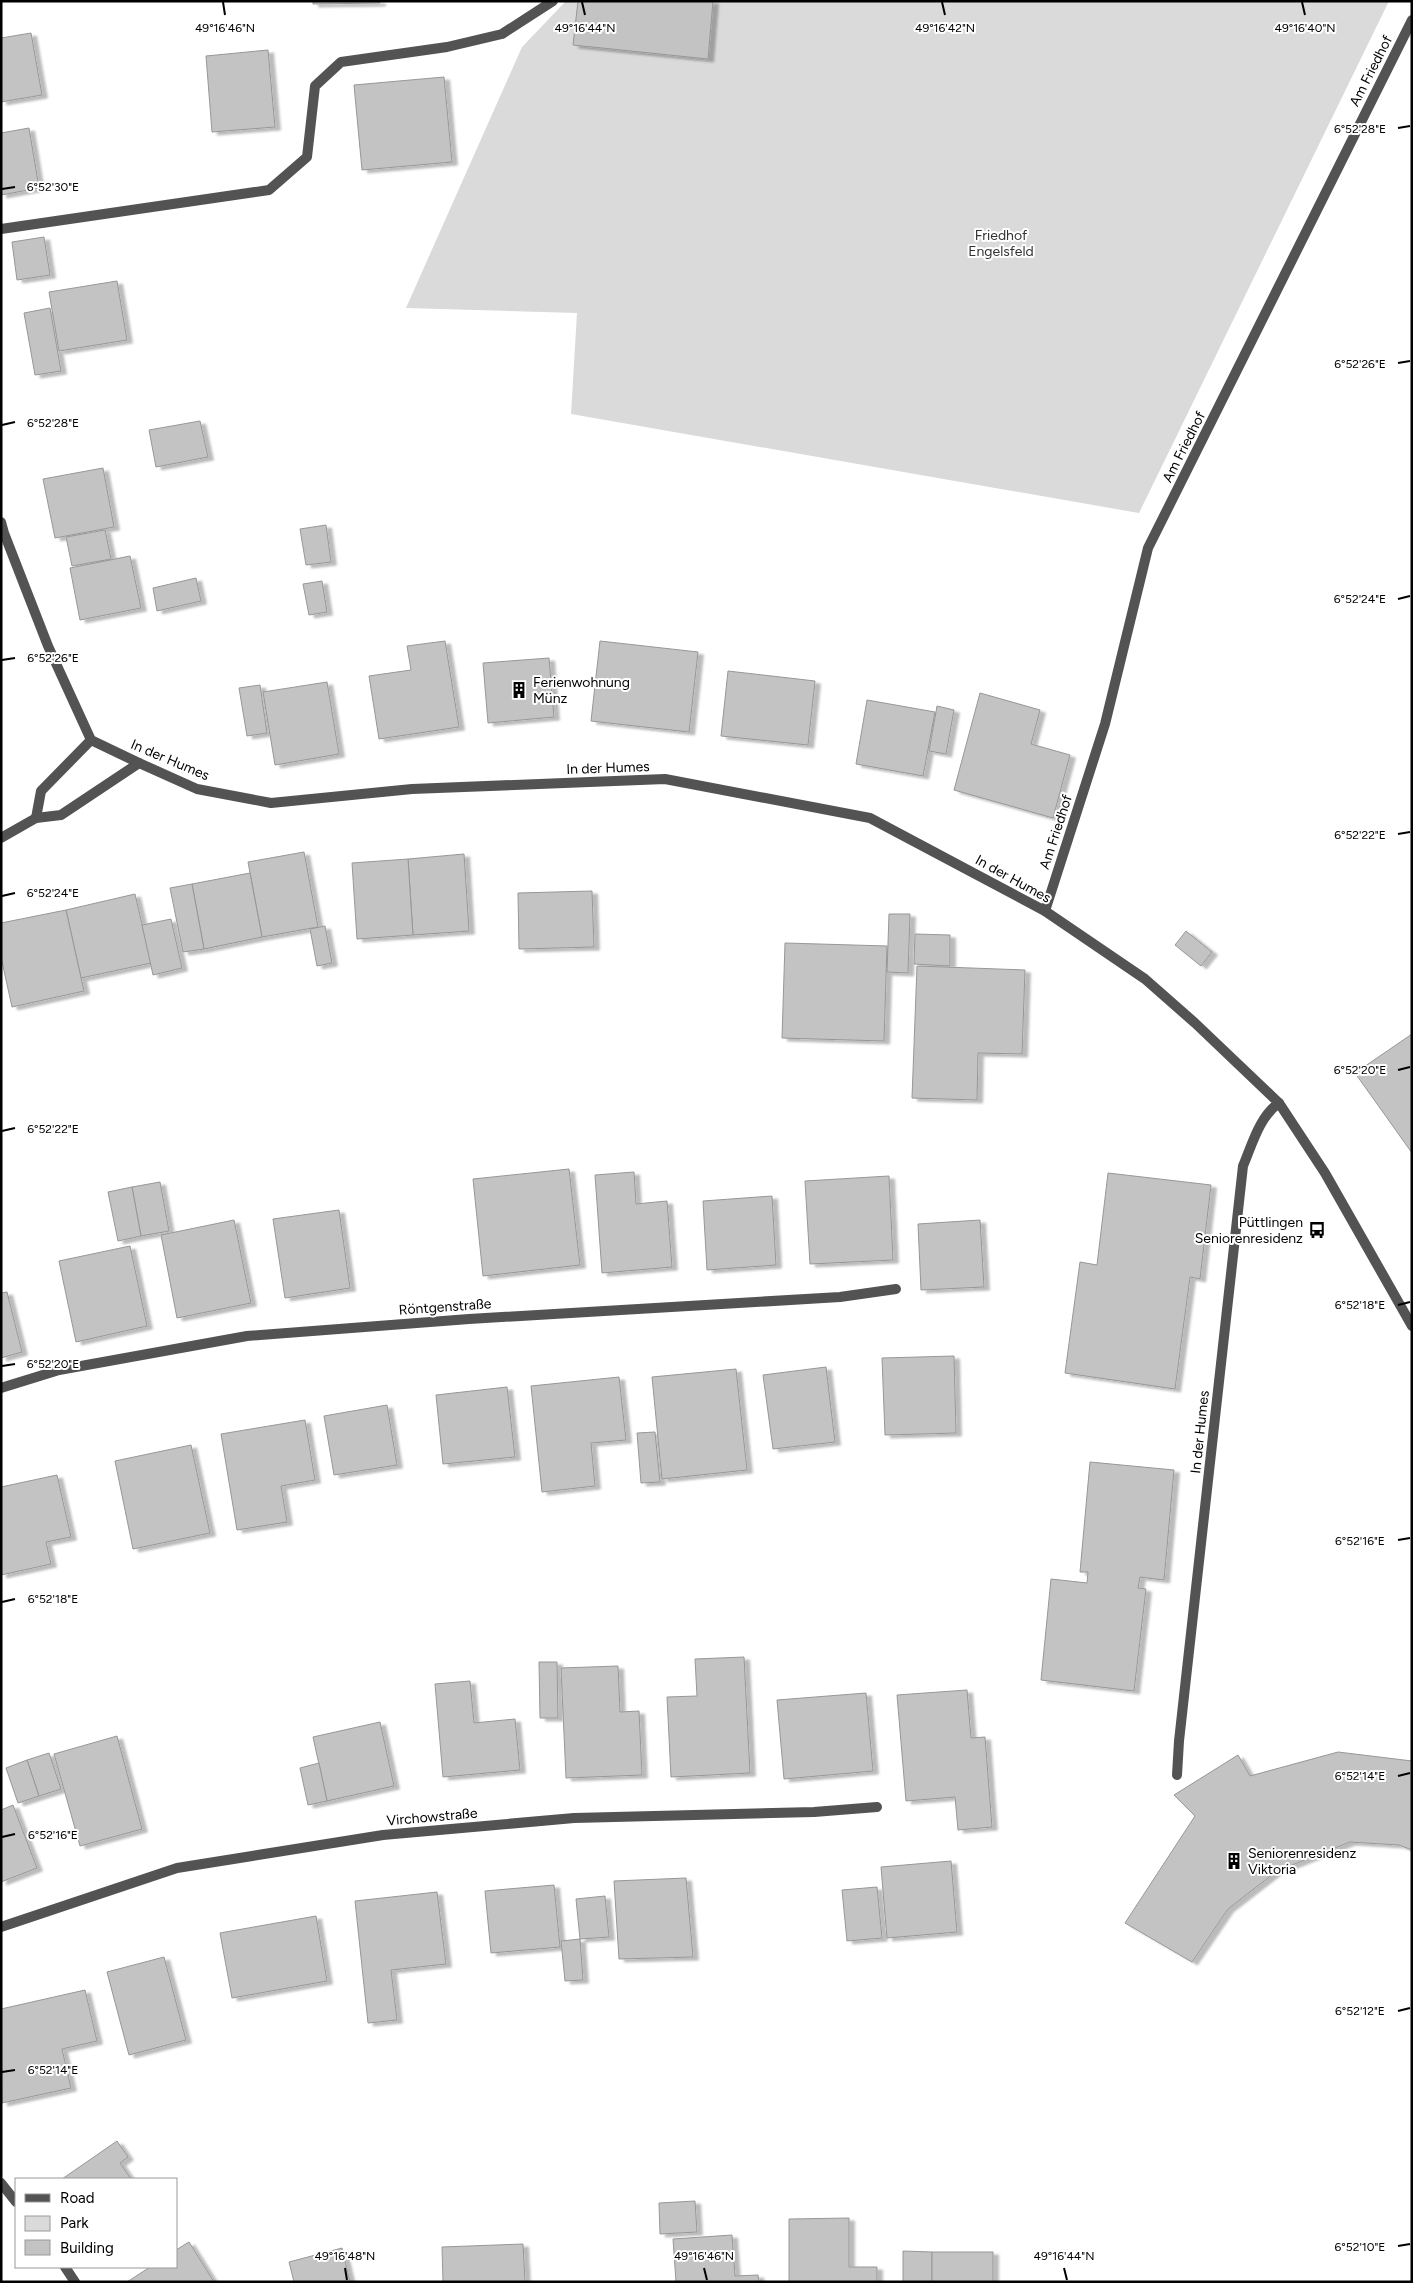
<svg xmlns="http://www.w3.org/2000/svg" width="1413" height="2283" viewBox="0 0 1413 2283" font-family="Figtree,sans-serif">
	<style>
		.green { fill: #dadada }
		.building { fill: #c3c3c3; stroke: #979797; filter: url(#shadow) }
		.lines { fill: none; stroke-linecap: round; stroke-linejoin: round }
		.service { stroke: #535353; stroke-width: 10 }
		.minor { stroke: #535353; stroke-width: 10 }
		.ticks { fill: none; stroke: #000; stroke-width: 2 }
		.labels { text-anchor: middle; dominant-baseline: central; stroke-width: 4; stroke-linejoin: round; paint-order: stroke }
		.street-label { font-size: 14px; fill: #000; stroke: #fff }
		.park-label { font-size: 14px; fill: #313131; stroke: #fff }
		.poi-label { font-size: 14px; fill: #000; stroke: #fff; text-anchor: start }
		.ticks-label { font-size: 12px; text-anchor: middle; fill: #000; stroke: #fff; stroke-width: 4; stroke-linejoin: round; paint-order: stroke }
	</style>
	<defs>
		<filter id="shadow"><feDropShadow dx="5.5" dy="3" stdDeviation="1" flood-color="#0004"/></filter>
	</defs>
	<rect width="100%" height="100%" fill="#fff"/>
	<polygon class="green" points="566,1 1389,1 1139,513 571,414 577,313 406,308 522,47"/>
	<g class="building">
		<polygon points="313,1 380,1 380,3 313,4"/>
		<polygon points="578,1 713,1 708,59 573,45"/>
		<polygon points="31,33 42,95 1,102 1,38"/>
		<polygon points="268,50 275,127 212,132 206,56"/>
		<polygon points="444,77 452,162 362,170 354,85"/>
		<polygon points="29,128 39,188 1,195 1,133"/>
		<polygon points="44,237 50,275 17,280 12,242"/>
		<polygon points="117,281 127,340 59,351 49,292"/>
		<polygon points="50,308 61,371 35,375 24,313"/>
		<polygon points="200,421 208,457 156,467 149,430"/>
		<polygon points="103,468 114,527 55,538 43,479"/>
		<polygon points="326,525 331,562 306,565 300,529"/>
		<polygon points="105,530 111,559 72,566 66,537"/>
		<polygon points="130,556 141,608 80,620 70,568"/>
		<polygon points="196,578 201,601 157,611 153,588"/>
		<polygon points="322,581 327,612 309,615 303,584"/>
		<polygon points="445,641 459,727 379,739 369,676 411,670 407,646"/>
		<polygon points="600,641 698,652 689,732 591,721"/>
		<polygon points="549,658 554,717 488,723 483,663"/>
		<polygon points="728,671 815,681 808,745 721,736"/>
		<polygon points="327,682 339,754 275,765 263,692"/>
		<polygon points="260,685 267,733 247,736 239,688"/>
		<polygon points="980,693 1040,710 1031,744 1070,755 1053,818 954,790"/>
		<polygon points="867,700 935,712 923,776 856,764"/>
		<polygon points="937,706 954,710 946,754 929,751"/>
		<polygon points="304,852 318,927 262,937 248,862"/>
		<polygon points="464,854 469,931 413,935 408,859"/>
		<polygon points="408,859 413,935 357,939 352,863"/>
		<polygon points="250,873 262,937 204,949 192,884"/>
		<polygon points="192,884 204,949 183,952 170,888"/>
		<polygon points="592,891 594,947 519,949 518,893"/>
		<polygon points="135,894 151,963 81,978 66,910"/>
		<polygon points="66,910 84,991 12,1007 1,957 1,923"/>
		<polygon points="889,914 910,914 908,973 887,972"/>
		<polygon points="171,919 182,968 153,975 142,925"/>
		<polygon points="325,926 332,963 317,966 310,929"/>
		<polygon points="1186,931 1212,952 1201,966 1175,945"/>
		<polygon points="915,934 950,935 950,966 914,964"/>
		<polygon points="785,943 887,946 884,1041 782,1038"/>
		<polygon points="917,966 1025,970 1022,1054 978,1053 977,1100 912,1098"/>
		<polygon points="1412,1034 1412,1153 1355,1073"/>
		<polygon points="569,1169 580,1265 483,1276 473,1179"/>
		<polygon points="634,1172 636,1204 667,1201 672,1267 602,1273 595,1175"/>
		<polygon points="1108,1173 1211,1185 1200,1279 1190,1277 1175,1389 1065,1373 1080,1262 1097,1265"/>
		<polygon points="889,1176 893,1260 810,1264 805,1181"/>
		<polygon points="160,1182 169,1231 141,1236 132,1187"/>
		<polygon points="132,1187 141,1236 118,1241 108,1192"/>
		<polygon points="772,1196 776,1265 707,1270 703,1201"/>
		<polygon points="339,1210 350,1288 285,1298 273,1219"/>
		<polygon points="234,1220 251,1303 177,1318 161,1235"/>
		<polygon points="980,1220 984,1287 921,1290 918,1224"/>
		<polygon points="130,1246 147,1326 76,1342 59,1261"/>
		<polygon points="7,1292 22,1352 1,1358 1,1293"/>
		<polygon points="954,1356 956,1433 885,1435 882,1358"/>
		<polygon points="826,1367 835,1442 773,1449 763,1375"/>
		<polygon points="736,1369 747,1470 662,1479 652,1377"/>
		<polygon points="619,1377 626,1440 591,1443 595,1486 542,1492 531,1386"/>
		<polygon points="507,1387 515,1457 443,1464 436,1395"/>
		<polygon points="387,1405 397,1465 334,1475 324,1416"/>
		<polygon points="305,1420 315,1480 281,1486 287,1522 237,1530 221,1434"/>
		<polygon points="655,1432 660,1482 641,1483 637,1433"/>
		<polygon points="191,1445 210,1533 133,1549 115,1461"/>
		<polygon points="1090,1462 1174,1470 1164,1580 1140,1577 1138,1588 1146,1589 1134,1691 1041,1680 1051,1579 1087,1583 1088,1572 1080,1572"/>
		<polygon points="57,1475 71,1537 46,1542 51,1564 1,1575 1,1487"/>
		<polygon points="744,1657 750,1773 671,1777 667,1697 697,1696 695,1659"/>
		<polygon points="539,1662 557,1662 558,1718 540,1718"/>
		<polygon points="618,1666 620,1712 639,1711 642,1775 566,1778 561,1668"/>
		<polygon points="470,1681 474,1723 515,1719 520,1770 443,1777 435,1684"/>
		<polygon points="967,1690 971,1738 985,1737 992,1827 958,1830 955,1797 906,1801 897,1695"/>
		<polygon points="866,1693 873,1771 784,1779 777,1700"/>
		<polygon points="380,1722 394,1786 327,1801 313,1737"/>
		<polygon points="117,1736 142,1829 80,1846 54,1754"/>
		<polygon points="1338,1752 1412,1761 1412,1850 1399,1845 1350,1842 1277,1871 1228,1909 1192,1962 1125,1923 1195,1816 1174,1795 1238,1755 1250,1776"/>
		<polygon points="49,1753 61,1789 39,1796 27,1760"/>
		<polygon points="27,1760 39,1796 18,1803 6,1768"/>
		<polygon points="319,1763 327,1801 308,1805 300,1768"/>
		<polygon points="13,1805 37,1868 1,1882 1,1810"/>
		<polygon points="951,1861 957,1932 887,1938 881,1867"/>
		<polygon points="686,1878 693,1957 619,1959 614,1881"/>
		<polygon points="554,1885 560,1947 491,1953 485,1891"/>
		<polygon points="877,1887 882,1938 847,1941 842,1890"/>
		<polygon points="437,1892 446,1964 391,1970 397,2020 368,2023 355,1901"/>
		<polygon points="605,1896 609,1937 580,1939 576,1899"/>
		<polygon points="316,1916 327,1981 232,1998 220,1933"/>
		<polygon points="580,1939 583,1980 565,1981 561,1941"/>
		<polygon points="164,1957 186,2040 129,2055 107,1972"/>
		<polygon points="85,1990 97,2041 62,2049 71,2088 2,2103 1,2009"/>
		<polygon points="117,2141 128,2157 120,2163 131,2179 62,2179"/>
		<polygon points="695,2201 697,2232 660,2234 659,2203"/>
		<polygon points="849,2218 849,2267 877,2267 877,2282 789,2282 789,2219"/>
		<polygon points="732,2235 735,2276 758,2275 759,2282 676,2282 673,2239"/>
		<polygon points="189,2242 214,2282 127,2282 150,2267 176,2267 176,2250"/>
		<polygon points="523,2244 525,2282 443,2282 442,2247"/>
		<polygon points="342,2248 350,2282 294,2282 289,2262"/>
		<polygon points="903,2251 932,2252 932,2282 903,2282"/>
		<rect x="932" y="2252" width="61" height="30"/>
	</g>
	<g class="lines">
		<g class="service">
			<polyline points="1,229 269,190 307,157 315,86 341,62 447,47 502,34 553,1"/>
			<polyline points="1279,1103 1325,1173 1412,1326"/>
		</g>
		<g class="minor">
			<path d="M 1,522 L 4,533 L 48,646 L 91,740 L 139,763 L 197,789 L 271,803 L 412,789 L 665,779 L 870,818 L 1045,911 L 1145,979 L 1195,1023 L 1279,1103 C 1259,1117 1252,1145 1243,1166 L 1179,1741 L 1177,1775"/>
			<polyline points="36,818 41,791 91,740"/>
			<polyline points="1,838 36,818 61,815 139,763"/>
			<polyline points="1045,911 1105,724 1148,548 1412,20"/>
			<polyline points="1,1388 59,1370 247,1336 469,1319 840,1297 896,1289"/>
			<polyline points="1,1927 177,1868 383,1835 574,1818 814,1812 877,1807"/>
			<polyline points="1,2183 16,2202"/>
			<polyline points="65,2267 75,2282"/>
		</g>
	</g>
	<path class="ticks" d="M 223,2 L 225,15M 582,2 L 585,15M 942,2 L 945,15M 1302,2 L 1305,15M 1398,128 L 1410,126M 2,189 L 15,187M 1398,363 L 1410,361M 2,425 L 15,422M 1398,599 L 1410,596M 2,660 L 15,658M 1398,834 L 1410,832M 2,896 L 15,893M 1398,1070 L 1410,1067M 2,1131 L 15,1128M 1398,1305 L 1410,1302M 2,1366 L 15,1364M 1398,1540 L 1410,1538M 2,1602 L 15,1599M 1398,1776 L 1410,1773M 2,1837 L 15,1834M 1398,2011 L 1410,2008M 2,2072 L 15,2070M 1398,2246 L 1410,2244M 345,2268 L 347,2280M 704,2268 L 707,2280M 1064,2268 L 1067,2280"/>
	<defs>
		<g id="building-bare" transform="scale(1.35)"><path d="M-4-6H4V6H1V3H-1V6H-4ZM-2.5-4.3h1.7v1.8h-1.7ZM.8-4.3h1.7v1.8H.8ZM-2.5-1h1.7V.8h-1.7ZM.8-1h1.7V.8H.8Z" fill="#000" stroke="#fff" stroke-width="2.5" paint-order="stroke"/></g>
		<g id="bus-bare" transform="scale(1.35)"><path d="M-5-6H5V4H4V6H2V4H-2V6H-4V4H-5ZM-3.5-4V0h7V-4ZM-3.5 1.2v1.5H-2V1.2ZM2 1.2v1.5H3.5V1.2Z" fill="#000" stroke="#fff" stroke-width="2.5" paint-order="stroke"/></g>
	</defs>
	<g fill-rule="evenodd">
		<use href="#building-bare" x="519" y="690"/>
		<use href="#bus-bare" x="1317" y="1230"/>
		<use href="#building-bare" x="1234" y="1861"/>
	</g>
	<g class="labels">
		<g class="street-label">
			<text transform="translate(1371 71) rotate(-63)">Am Friedhof</text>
			<text transform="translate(1184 447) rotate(-63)">Am Friedhof</text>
			<text transform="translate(170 760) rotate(23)">In der Humes</text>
			<text transform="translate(608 768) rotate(-2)">In der Humes</text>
			<text transform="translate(1056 832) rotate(-72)">Am Friedhof</text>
			<text transform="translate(1013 879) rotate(29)">In der Humes</text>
			<text transform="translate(445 1307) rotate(-4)">Röntgenstraße</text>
			<text transform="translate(1200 1432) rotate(-84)">In der Humes</text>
			<text transform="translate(432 1817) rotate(-5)">Virchowstraße</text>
		</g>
		<g class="park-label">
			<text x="1001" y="235">Friedhof<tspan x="1001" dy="16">Engelsfeld</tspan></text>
		</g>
		<g class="poi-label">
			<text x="533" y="682">Ferienwohnung<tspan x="533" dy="16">Münz</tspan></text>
			<text x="1303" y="1222" text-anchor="end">Püttlingen<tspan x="1303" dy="16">Seniorenresidenz</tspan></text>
			<text x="1248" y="1853">Seniorenresidenz<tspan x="1248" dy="16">Viktoria</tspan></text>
		</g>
	</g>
	<g class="ticks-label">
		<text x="225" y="32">49°16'46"N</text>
		<text x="585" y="32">49°16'44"N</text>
		<text x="945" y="32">49°16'42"N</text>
		<text x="1305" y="32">49°16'40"N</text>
		<text x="1360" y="133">6°52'28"E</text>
		<text x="53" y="191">6°52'30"E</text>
		<text x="1360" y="368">6°52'26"E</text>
		<text x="53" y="427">6°52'28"E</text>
		<text x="1360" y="603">6°52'24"E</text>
		<text x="53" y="662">6°52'26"E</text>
		<text x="1360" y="839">6°52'22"E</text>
		<text x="53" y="897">6°52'24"E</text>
		<text x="1360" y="1074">6°52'20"E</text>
		<text x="53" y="1133">6°52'22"E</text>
		<text x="1360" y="1309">6°52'18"E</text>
		<text x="53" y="1368">6°52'20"E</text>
		<text x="1360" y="1545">6°52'16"E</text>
		<text x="53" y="1603">6°52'18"E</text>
		<text x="1360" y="1780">6°52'14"E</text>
		<text x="53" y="1839">6°52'16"E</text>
		<text x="1360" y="2015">6°52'12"E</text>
		<text x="53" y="2074">6°52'14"E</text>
		<text x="1360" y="2251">6°52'10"E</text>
		<text x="345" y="2260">49°16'48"N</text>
		<text x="704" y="2260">49°16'46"N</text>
		<text x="1064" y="2260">49°16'44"N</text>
	</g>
	<rect width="1413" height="2283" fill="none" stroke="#000000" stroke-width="5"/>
	<rect x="15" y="2178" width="162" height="90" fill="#ffffff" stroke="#999999"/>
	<rect x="25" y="2194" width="25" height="8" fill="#535353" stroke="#999999"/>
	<text x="60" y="2203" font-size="15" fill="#000000">Road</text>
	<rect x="25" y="2216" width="25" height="15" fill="#dadada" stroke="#999999"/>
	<text x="60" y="2228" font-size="15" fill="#000000">Park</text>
	<rect x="25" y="2240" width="25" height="15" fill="#c3c3c3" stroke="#999999"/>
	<text x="60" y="2253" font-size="15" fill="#000000">Building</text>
</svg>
